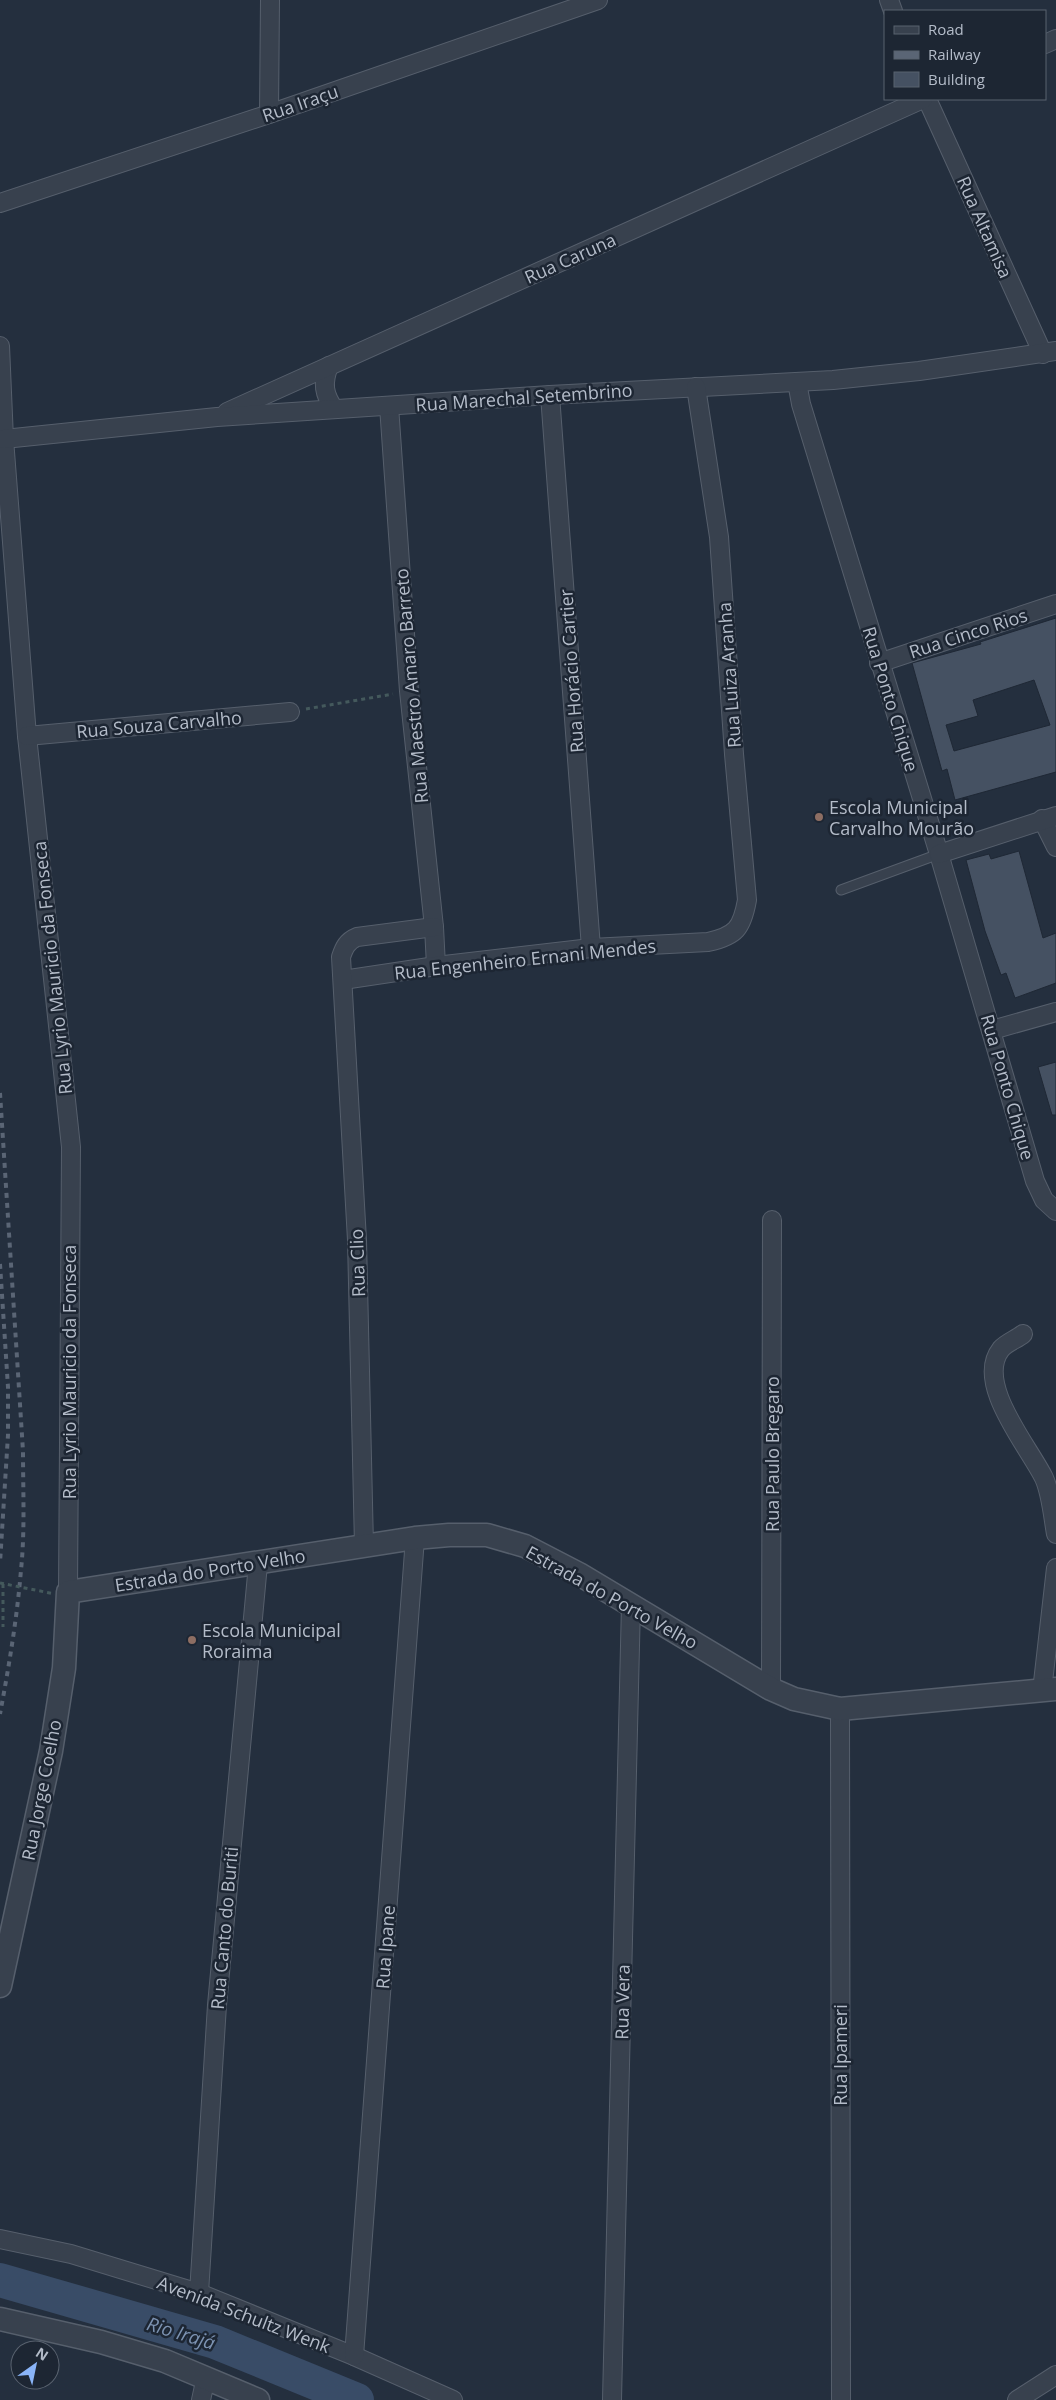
<svg xmlns="http://www.w3.org/2000/svg" width="1056" height="2400" viewBox="0 0 1056 2400" font-family="'Open Sans',sans-serif">
	<style>
		.lines { fill: none; stroke-linecap: round; stroke-linejoin: round }
		.river { stroke: #394c67; stroke-width: 34 }
		.building { fill: #455162; stroke: #1f2835; fill-rule: evenodd }
		.service-casing { stroke: #565f6c; stroke-width: 11 }
		.minor-casing { stroke: #565f6c; stroke-width: 20 }
		.tertiary-casing { stroke: #565f6c; stroke-width: 25 }
		.path { stroke: #44595c; stroke-width: 3; stroke-dasharray: 4 4; stroke-linecap: butt }
		.service { stroke: #38414e; stroke-width: 9 }
		.minor { stroke: #38414e; stroke-width: 18 }
		.tertiary { stroke: #38414e; stroke-width: 22 }
		.rail { stroke: #5a6575; stroke-width: 4; stroke-dasharray: 5 5; stroke-linecap: butt }
		.path-bridge { stroke: #44595c; stroke-width: 3; stroke-dasharray: 4 4; stroke-linecap: butt }
		.education-dot { fill: #8d6e63; stroke: #1d2633; stroke-width: 2 }
		.labels { text-anchor: middle; dominant-baseline: central; stroke-width: 5; stroke-linejoin: round; paint-order: stroke }
		.street-label { font-size: 18px; fill: #b4bcc9; stroke: #1d2633 }
		.poi-label { font-size: 18px; fill: #b4bcc9; stroke: #1d2633; text-anchor: start }
		.water-label { font-size: 19px; font-style: italic; fill: #7c92b1; stroke: #1d2633 }
	</style>
	<rect width="100%" height="100%" fill="#242f3e"/>
	<g class="lines">
		<polyline class="river" points="0,2280 215,2342 357,2400"/>
	</g>
	<g class="building">
		<path d="M 1056,618 L 1056,772 L 955,800 L 947,769 L 942,771 L 912,663 L 981,644 L 980,642 ZM 1034,680 L 1050,725 L 954,751 L 946,725 L 978,716 L 973,700 Z"/>
		<polygon points="1019,851 1043,938 1056,933 1056,983 1015,998 1006,973 1001,975 985,931 966,860 989,854 991,859"/>
		<polygon points="1056,1062 1056,1115 1052,1115 1038,1067"/>
	</g>
	<g class="lines">
		<g class="service-casing">
			<polyline id="service" points="841,890 939,854"/>
		</g>
		<g class="minor-casing">
			<g id="minor">
				<polyline points="889,0 893,11"/>
				<polyline points="1045,44 1056,39"/>
				<polyline points="927,99 1043,354"/>
				<polyline points="269,114 270,0"/>
				<polyline points="0,203 269,114 598,0"/>
				<polyline points="0,346 4,439 27,736 71,1147 68,1592"/>
				<path d="M 329,366 C 322,384 324,394 334,409"/>
				<polyline points="797,382 801,404 939,854 1035,1181 1044,1200 1056,1211"/>
				<polyline points="550,395 591,948"/>
				<polyline points="389,406 409,691 434,927 436,966"/>
				<polyline points="227,412 923,99"/>
				<polyline points="4,439 217,417 550,395 833,380 919,371 1056,351"/>
				<polyline points="879,663 1056,604"/>
				<polyline points="27,736 290,712"/>
				<polyline points="1042,819 1056,847"/>
				<polyline points="939,854 1056,816"/>
				<path d="M 343,980 L 436,966 L 591,948 L 708,942 C 736,936 742,928 747,900 L 734,754 L 719,537 L 696,387"/>
				<polyline points="992,1030 1056,1012"/>
				<path d="M 1023,1334 C 1017,1339 1006,1343 1001,1349 C 974,1383 1029,1447 1044,1478 C 1051,1493 1053,1517 1056,1534"/>
				<path d="M 364,1546 L 357,1240 L 341,957 C 344,948 347,941 357,937 L 434,927"/>
				<polyline points="771,1689 772,1220"/>
				<polyline points="1042,1691 1056,1568"/>
				<polyline points="840,1709 841,2400"/>
				<polyline points="0,2239 71,2254 199,2293 354,2356 453,2400"/>
				<polyline points="199,2293 217,2005 258,1564"/>
				<polyline points="354,2356 415,1538"/>
				<polyline points="201,2400 206,2377"/>
				<polyline points="612,2400 631,1604"/>
				<polyline points="1017,2400 1056,2375"/>
			</g>
		</g>
		<g class="tertiary-casing">
			<g id="tertiary">
				<polyline points="0,1986 51,1751 64,1668 68,1592 415,1538 449,1535 487,1535 525,1546 579,1574 771,1689 794,1699 840,1709 1056,1689"/>
				<polyline points="0,2319 101,2342 165,2361 258,2400"/>
			</g>
		</g>
		<g class="path">
			<polyline points="306,709 393,694"/>
			<polyline points="3,1584 3,1627"/>
		</g>
		<use href="#service" class="service"/>
		<use href="#minor" class="minor"/>
		<use href="#tertiary" class="tertiary"/>
		<g class="rail">
			<path d="M 0,1093 L 23,1451 C 23,1491 25,1531 21,1570 C 17,1618 9,1666 0,1714"/>
			<polyline points="0,1264 8,1387 8,1435 0,1563"/>
		</g>
		<polyline class="path-bridge" points="0,1583 55,1594"/>
	</g>
	<g class="education-dot">
		<circle cx="819" cy="817" r="5"/>
		<circle cx="192" cy="1640" r="5"/>
	</g>
	<g class="labels">
		<g class="street-label">
			<text transform="translate(300 103) rotate(-19)">Rua Iraçu</text>
			<text transform="translate(985 227) rotate(66)">Rua Altamisa</text>
			<text transform="translate(570 258) rotate(-24)">Rua Caruna</text>
			<text transform="translate(524 397) rotate(-4)">Rua Marechal Setembrino</text>
			<text transform="translate(968 633) rotate(-18)">Rua Cinco Rios</text>
			<text transform="translate(571 671) rotate(-94)">Rua Horácio Cartier</text>
			<text transform="translate(729 675) rotate(-94)">Rua Luiza Aranha</text>
			<text transform="translate(411 686) rotate(-95)">Rua Maestro Amaro Barreto</text>
			<text transform="translate(891 699) rotate(73)">Rua Ponto Chique</text>
			<text transform="translate(159 724) rotate(-5)">Rua Souza Carvalho</text>
			<text transform="translate(525 959) rotate(-6)">Rua Engenheiro Ernani Mendes</text>
			<text transform="translate(52 968) rotate(-96)">Rua Lyrio Mauricio da Fonseca</text>
			<text transform="translate(1008 1087) rotate(74)">Rua Ponto Chique</text>
			<text transform="translate(357 1263) rotate(-92)">Rua Clio</text>
			<text transform="translate(69 1372) rotate(-90)">Rua Lyrio Mauricio da Fonseca</text>
			<text transform="translate(772 1454) rotate(-90)">Rua Paulo Bregaro</text>
			<text transform="translate(210 1570) rotate(-9)">Estrada do Porto Velho</text>
			<text transform="translate(612 1597) rotate(29)">Estrada do Porto Velho</text>
			<text transform="translate(41 1790) rotate(-79)">Rua Jorge Coelho</text>
			<text transform="translate(224 1928) rotate(-85)">Rua Canto do Buriti</text>
			<text transform="translate(385 1947) rotate(-86)">Rua Ipane</text>
			<text transform="translate(622 2002) rotate(-89)">Rua Vera</text>
			<text transform="translate(840 2055) rotate(-90)">Rua Ipameri</text>
			<text transform="translate(244 2314) rotate(21)">Avenida Schultz Wenk</text>
		</g>
		<g class="poi-label">
			<text x="829" y="807">Escola Municipal<tspan x="829" dy="21">Carvalho Mourão</tspan></text>
			<text x="202" y="1630">Escola Municipal<tspan x="202" dy="21">Roraima</tspan></text>
		</g>
		<g class="water-label">
			<text transform="translate(181 2333) rotate(17)">Rio Irajá</text>
		</g>
	</g>
	<rect x="884" y="10" width="162" height="90" fill="#1d2633" stroke="#59626f"/>
	<rect x="894" y="26" width="25" height="8" fill="#38414e" stroke="#59626f"/>
	<text x="928" y="35" font-size="15" fill="#b4bcc9">Road</text>
	<rect x="894" y="51" width="25" height="8" fill="#5a6575" stroke="#59626f"/>
	<text x="928" y="60" font-size="15" fill="#b4bcc9">Railway</text>
	<rect x="894" y="72" width="25" height="15" fill="#455162" stroke="#59626f"/>
	<text x="928" y="85" font-size="15" fill="#b4bcc9">Building</text>
	<g transform="translate(35 2365) rotate(33)"><circle r="24" fill="#1d2633" stroke="#59626f"/>
	<path d="M0-4L9 19L0 12L-9 19Z" fill="#8ab4f8"/>
	<text y="-8" font-size="14" font-weight="bold" text-anchor="middle" fill="#b4bcc9">N</text>
	</g>
</svg>
